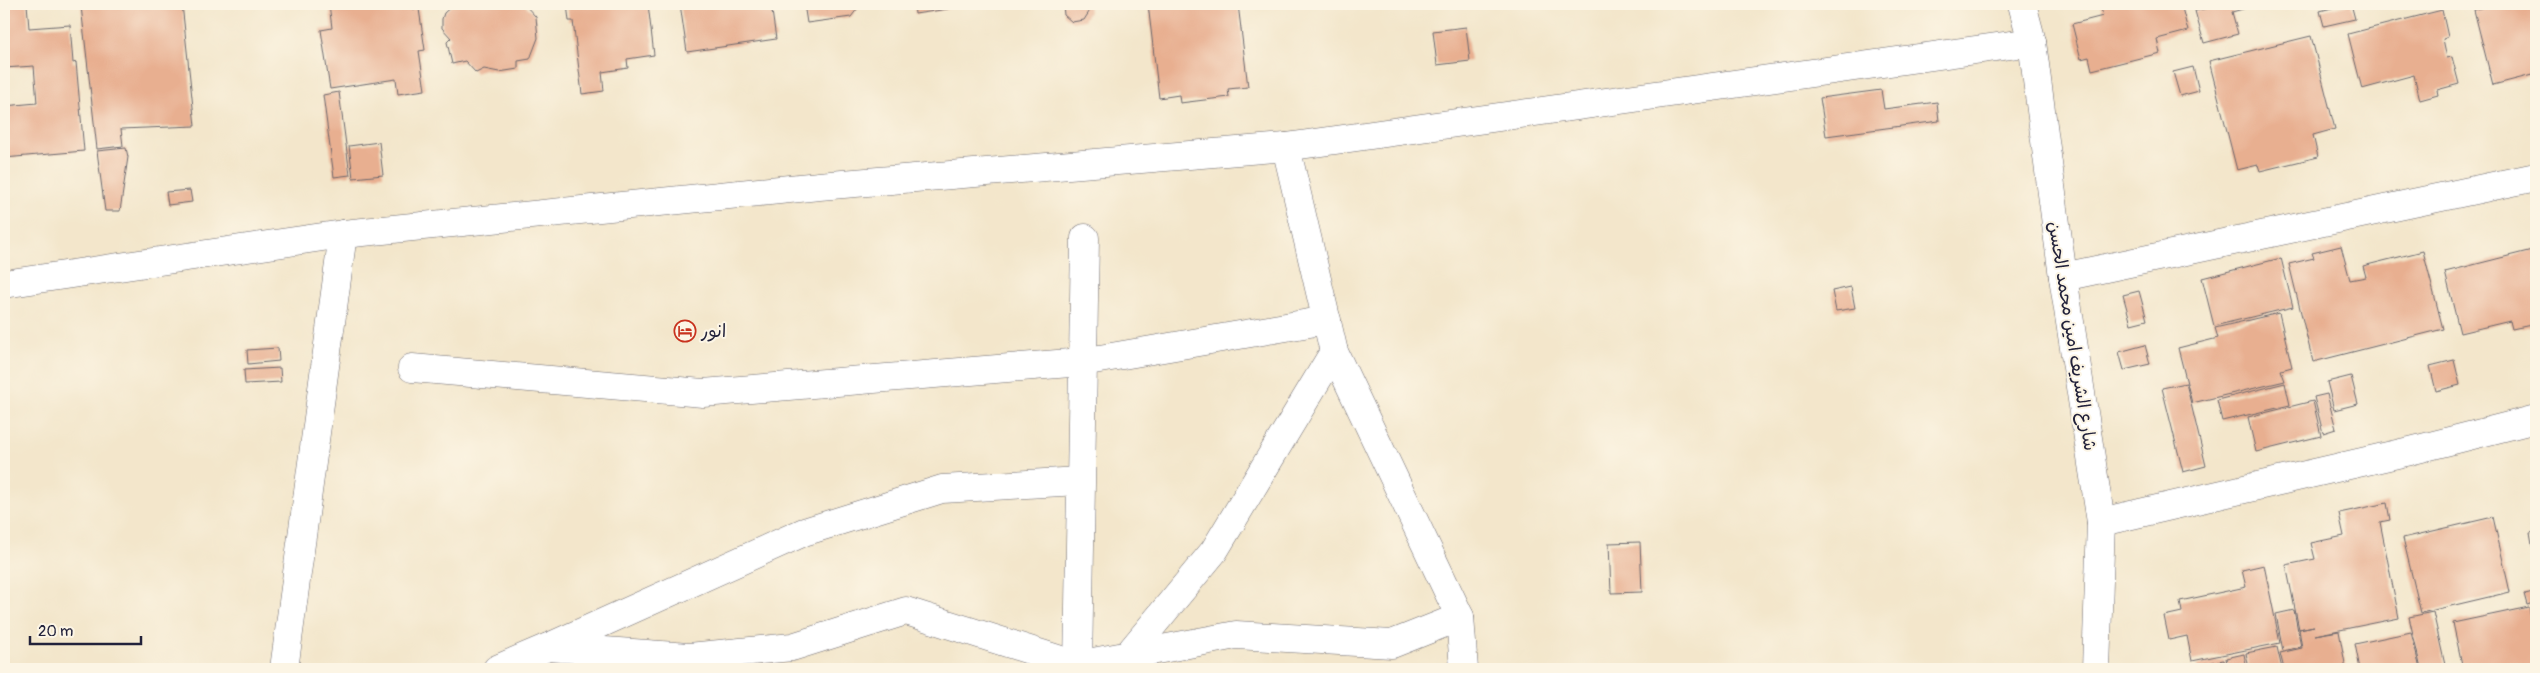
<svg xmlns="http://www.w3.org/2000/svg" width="2540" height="673" viewBox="0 0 2540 673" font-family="Pangolin,'Playpen Sans Arabic',sans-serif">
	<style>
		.building { fill: #e8af90 }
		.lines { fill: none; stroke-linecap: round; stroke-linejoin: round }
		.minor-casing { stroke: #6b676d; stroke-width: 29 }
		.minor { stroke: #fff; stroke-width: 28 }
		.labels { text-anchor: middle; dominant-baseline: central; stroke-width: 4; stroke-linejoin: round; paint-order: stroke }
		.poi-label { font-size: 18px; fill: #22223b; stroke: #fcf5e5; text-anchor: start }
		.street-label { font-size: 18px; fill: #22223b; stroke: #fcf5e5 }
	</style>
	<rect width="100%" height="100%" fill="#fcf5e5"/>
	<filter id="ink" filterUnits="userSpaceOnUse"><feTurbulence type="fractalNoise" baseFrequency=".02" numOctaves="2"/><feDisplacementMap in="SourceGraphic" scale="10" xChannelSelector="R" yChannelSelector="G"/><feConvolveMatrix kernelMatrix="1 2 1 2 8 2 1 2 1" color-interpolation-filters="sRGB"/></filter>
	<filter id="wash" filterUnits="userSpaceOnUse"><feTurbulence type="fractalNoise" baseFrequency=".0096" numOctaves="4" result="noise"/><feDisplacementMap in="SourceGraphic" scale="20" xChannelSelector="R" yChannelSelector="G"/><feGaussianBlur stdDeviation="1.12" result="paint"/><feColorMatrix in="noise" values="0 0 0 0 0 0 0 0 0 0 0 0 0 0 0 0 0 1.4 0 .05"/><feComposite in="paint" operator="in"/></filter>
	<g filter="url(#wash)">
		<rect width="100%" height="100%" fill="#f3e6cb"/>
		<g id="blocks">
			<g class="building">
				<polygon points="4,4 27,4 29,28 70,25 73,63 76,62 84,151 4,158 4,106 37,103 34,66 4,68"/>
				<polygon points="106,4 182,4 195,126 121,129 123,146 97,149 81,6"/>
				<polygon points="329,4 412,4 413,9 419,9 425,50 419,51 425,90 398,94 396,79 330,89 321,30 332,28"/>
				<polygon points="454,4 524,4 536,17 538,38 530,59 518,61 518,69 499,72 484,69 476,73 465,61 452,64 447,42 451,38 442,28 442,19 444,13"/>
				<polygon points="567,4 648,4 654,55 627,59 628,68 602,72 604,91 582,94 573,21 569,21"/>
				<polygon points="680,4 771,4 776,39 687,52"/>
				<polygon points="804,4 861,4 851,17 807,23"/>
				<polygon points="914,4 954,4 948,9 915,14"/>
				<polygon points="1063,4 1088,4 1089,12 1084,20 1072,22 1064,15"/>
				<polygon points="1148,4 1238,4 1248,87 1228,89 1229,97 1180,103 1179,95 1159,98"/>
				<polygon points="2100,4 2181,4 2188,31 2157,39 2160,53 2092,70 2089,57 2081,59 2072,24 2103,16"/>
				<polygon points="2207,4 2261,4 2232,12 2238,34 2204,43 2195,11 2208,8"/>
				<polygon points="2347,4 2351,4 2355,19 2324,26 2320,11"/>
				<polygon points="2496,4 2536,4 2536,74 2493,85 2474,10"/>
				<polygon points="2442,10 2448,37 2443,39 2447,58 2452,57 2459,84 2437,90 2438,95 2420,100 2414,75 2362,89 2348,34"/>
				<polygon points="1466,27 1470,61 1437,65 1433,31"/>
				<polygon points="2311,36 2335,129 2313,135 2318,157 2260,171 2258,165 2237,170 2209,61"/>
				<polygon points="2193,67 2199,91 2180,96 2173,72"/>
				<polygon points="1881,90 1884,109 1937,102 1939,121 1826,136 1820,98"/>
				<polygon points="339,92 350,175 334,177 323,95"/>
				<polygon points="379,142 383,175 353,178 349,146"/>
				<polygon points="126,148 128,157 120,211 105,211 97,151"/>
				<polygon points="190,190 192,202 168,205 166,192"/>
				<polygon points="2341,246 2350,280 2366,277 2363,266 2423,251 2443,329 2313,362 2289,264 2314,258 2312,253"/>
				<polygon points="2536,249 2536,324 2512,329 2510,321 2460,333 2445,272"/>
				<polygon points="2281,258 2293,307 2214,326 2202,278"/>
				<polygon points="1851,287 1855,308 1836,311 1832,291"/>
				<polygon points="2139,291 2147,320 2131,324 2123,295"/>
				<polygon points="2279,313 2292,367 2281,370 2285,381 2192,403 2178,348 2218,338 2215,328"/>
				<polygon points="2145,345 2150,364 2124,370 2119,352"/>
				<polygon points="278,348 279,361 248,364 247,350"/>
				<polygon points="2454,360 2460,385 2436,391 2430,366"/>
				<polygon points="280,368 281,382 245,384 244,370"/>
				<polygon points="2351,376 2358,404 2334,410 2327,382"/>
				<polygon points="2186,383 2206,466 2183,472 2162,388"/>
				<polygon points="2285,383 2290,405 2222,421 2217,400"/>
				<polygon points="2327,394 2336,429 2323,433 2314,397"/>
				<polygon points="2313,401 2321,436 2256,452 2248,417"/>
				<polygon points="2387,503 2390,520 2380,522 2399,618 2315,635 2339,631 2346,669 2284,669 2280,653 2302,648 2299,629 2314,626 2299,629 2286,565 2315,559 2311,543 2344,536 2339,513"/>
				<polygon points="2493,517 2510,592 2421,613 2403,538"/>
				<polygon points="2533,523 2536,523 2535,562 2530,533 2535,532"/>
				<polygon points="1640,542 1642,592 1611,593 1609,543"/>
				<polygon points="2264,565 2280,643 2192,661 2187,636 2169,640 2164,616 2182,612 2180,601 2246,587 2242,570"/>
				<polygon points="2536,591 2536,602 2527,605 2524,594"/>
				<polygon points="2529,607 2536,642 2536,669 2463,669 2453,623"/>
				<polygon points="2294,610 2301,647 2283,651 2276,614"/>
				<polygon points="2433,612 2445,665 2448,665 2449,669 2421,669 2409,617"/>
				<polygon points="2411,632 2420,669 2360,669 2355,644"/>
				<polygon points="2277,647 2282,669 2249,669 2246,653"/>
				<polygon points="2244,654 2247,669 2228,669 2226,658"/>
				<polygon points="2224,660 2226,669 2197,669 2197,665"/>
			</g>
		</g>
	</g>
	<g filter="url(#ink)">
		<use href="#blocks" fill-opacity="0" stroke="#6b676d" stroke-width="1"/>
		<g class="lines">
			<g class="minor-casing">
				<g id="minor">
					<polyline points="2022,4 2032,42 2063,277 2101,522 2096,669"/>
					<polyline points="1286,147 1334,352 1460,617 1464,669"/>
					<polyline points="2063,277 2536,177"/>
					<polyline points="4,284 343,234 819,186 1286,147 2032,42"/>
					<polyline points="412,368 703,393 1082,362 1327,320"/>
					<polyline points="2101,522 2410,451 2536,419"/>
					<polyline points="551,646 804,532 942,489 1079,481"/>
					<polyline points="1127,656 1214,551 1334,352"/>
					<polyline points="284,669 343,234"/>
					<polyline points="497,669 548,647 689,657 792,647 906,611 1077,665 1236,635 1392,644 1460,617"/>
					<polyline points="1078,669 1085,238"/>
				</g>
			</g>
			<use href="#minor" class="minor"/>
		</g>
	</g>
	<defs>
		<g id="hotel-ring" transform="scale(1.125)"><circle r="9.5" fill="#fcf5e5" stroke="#c8321e" stroke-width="1.5"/><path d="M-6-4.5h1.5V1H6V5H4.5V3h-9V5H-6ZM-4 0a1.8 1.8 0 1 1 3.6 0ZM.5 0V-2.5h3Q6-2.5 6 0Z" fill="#c8321e"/></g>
	</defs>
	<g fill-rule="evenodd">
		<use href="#hotel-ring" x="685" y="331"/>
	</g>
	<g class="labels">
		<g class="poi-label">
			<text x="701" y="331">انور</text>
		</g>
		<g class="street-label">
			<text transform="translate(2072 336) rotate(81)">شارع الشريف امين محمد الحسن</text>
		</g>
	</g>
	<rect width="2540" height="673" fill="none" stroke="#fcf5e5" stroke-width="20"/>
	<path d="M30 636v8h111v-8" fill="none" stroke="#22223b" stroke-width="2.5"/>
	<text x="38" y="636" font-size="15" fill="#22223b" stroke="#fcf5e5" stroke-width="4" paint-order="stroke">20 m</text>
</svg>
